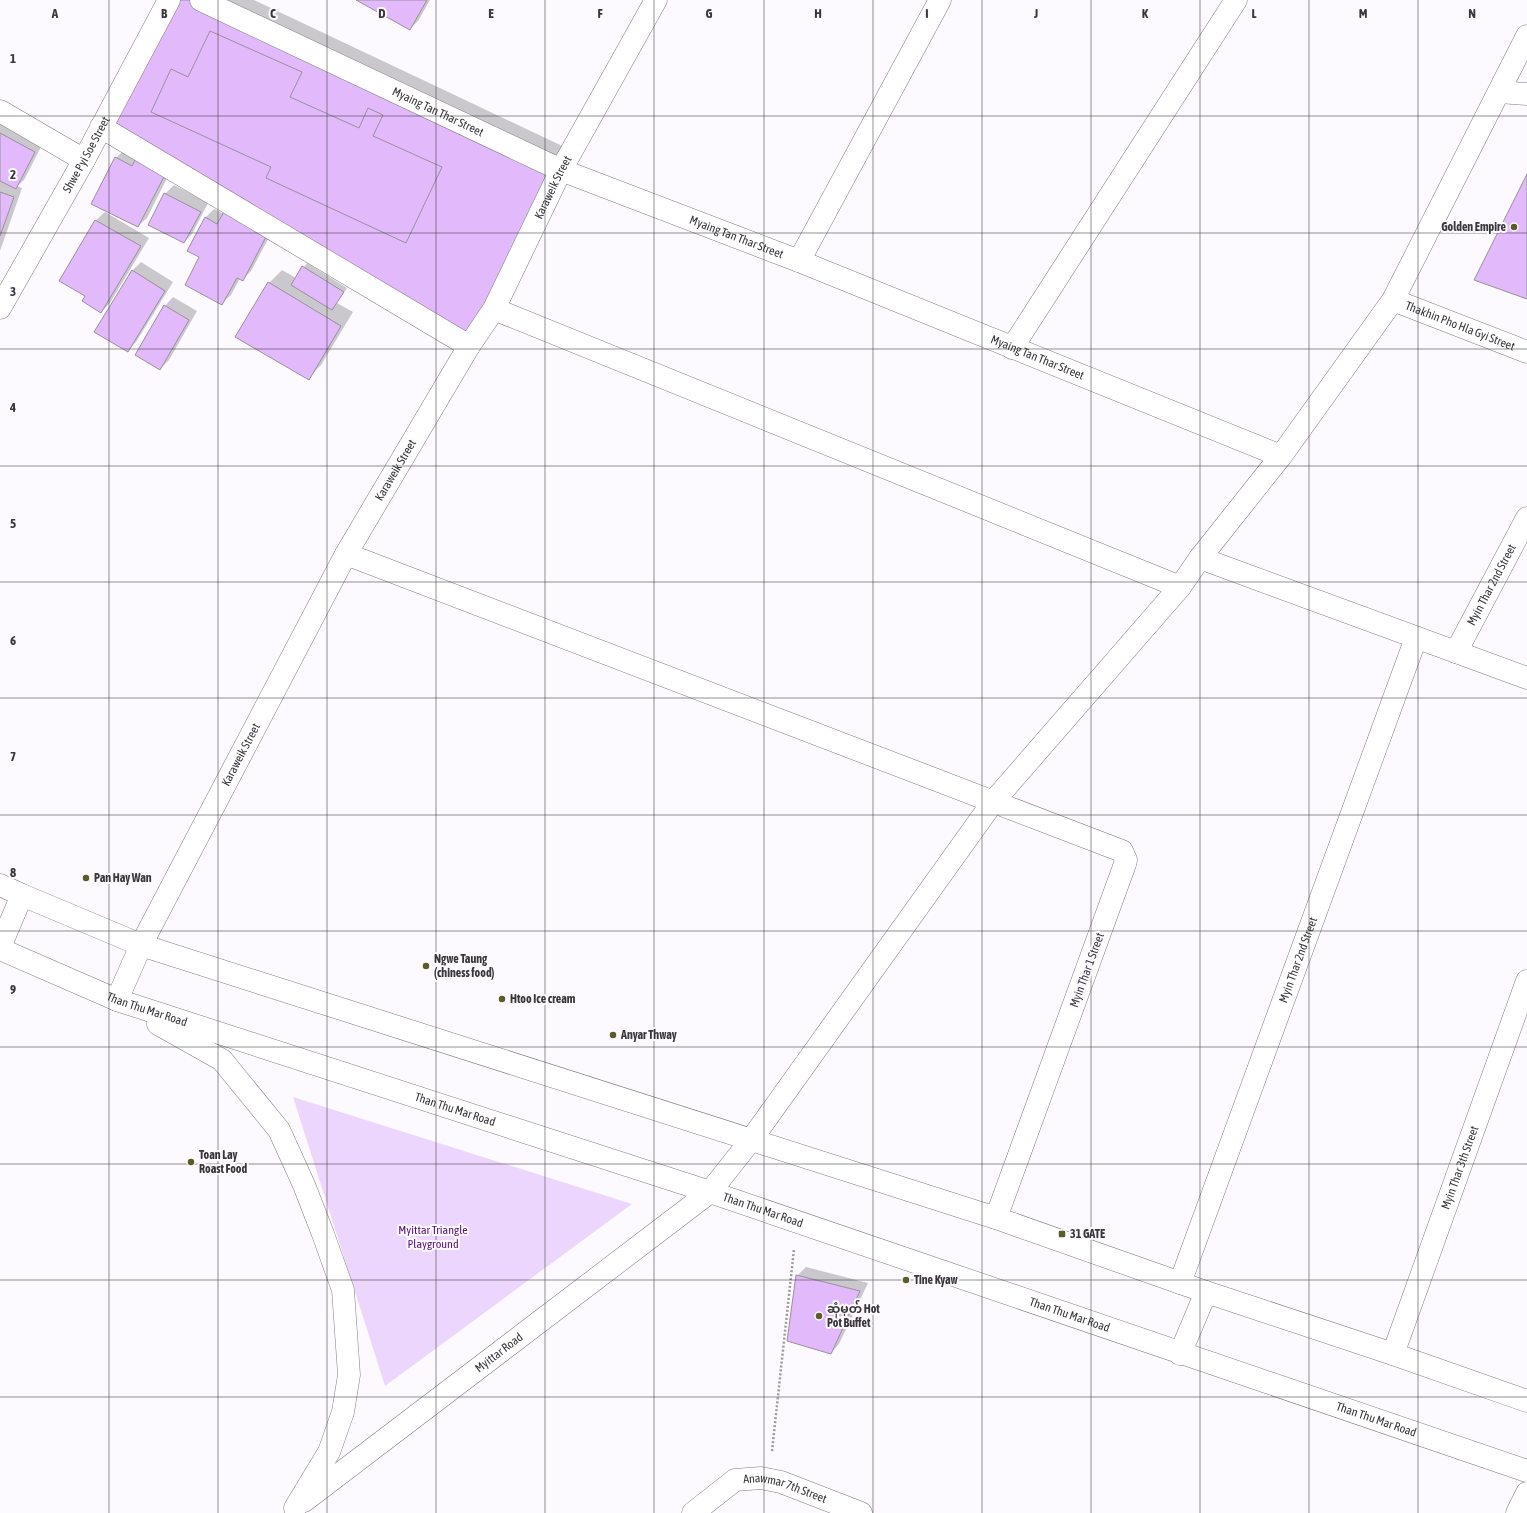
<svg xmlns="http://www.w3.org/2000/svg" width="1527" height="1513" viewBox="0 0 1527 1513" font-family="'Asap Condensed','Noto Sans Myanmar',sans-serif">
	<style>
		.green { fill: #edd6fd }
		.shadow { fill: #0003 }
		.building { fill: #e2b9fb; stroke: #98919d }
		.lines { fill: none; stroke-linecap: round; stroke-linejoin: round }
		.minor-casing { stroke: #827b86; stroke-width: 23 }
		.major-casing { stroke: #827b86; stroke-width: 23 }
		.path { stroke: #9c999e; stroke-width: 2.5; stroke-dasharray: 2 2; stroke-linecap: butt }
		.minor { stroke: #fff; stroke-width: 22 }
		.major { stroke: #fff; stroke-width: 22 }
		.grid { fill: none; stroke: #3a373c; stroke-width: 1; stroke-opacity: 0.55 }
		.poi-dot { fill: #5c5c28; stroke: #fdfaff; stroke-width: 1.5 }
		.labels { text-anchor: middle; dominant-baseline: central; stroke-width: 4; stroke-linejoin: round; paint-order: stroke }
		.street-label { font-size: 12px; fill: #3a373c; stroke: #fdfaff }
		.poi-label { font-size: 12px; font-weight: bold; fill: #3a373c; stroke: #fdfaff; text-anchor: start }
		.park-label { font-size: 12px; fill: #551373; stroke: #fdfaff }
		.grid-label { font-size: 13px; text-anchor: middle; font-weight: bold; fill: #3a373c; stroke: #fdfaff; stroke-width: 4; stroke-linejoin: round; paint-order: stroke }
	</style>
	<rect width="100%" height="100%" fill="#fdfaff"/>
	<polygon class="green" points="293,1097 632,1204 385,1386"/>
	<g class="shadow">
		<polygon points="170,0 254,0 577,153 274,228 251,271 242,280 240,278 231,295 222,303 201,257 205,218 214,209 224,214 226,211 172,168 147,218 138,226 116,158 125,149"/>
		<polygon points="358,0 430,0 418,21 410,29"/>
		<polygon points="0,121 43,143 24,180 17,186 22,188 0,251"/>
		<polygon points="174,185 208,203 192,234 184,242 165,194"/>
		<polygon points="105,212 149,238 110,303 101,312 86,296 60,280 96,220"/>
		<polygon points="141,262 173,282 136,342 127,351 132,271"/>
		<polygon points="307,263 347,288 337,303 353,312 321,365 308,378 269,283 282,270 296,278"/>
		<polygon points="173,297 197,311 169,360 160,369 165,306"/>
		<polygon points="806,1267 868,1283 839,1344 831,1353 797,1276"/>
	</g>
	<g class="building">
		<polygon points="169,0 201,0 561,170 469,346 101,127"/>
		<polygon points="356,0 427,0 410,30"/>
		<polygon points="210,31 302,72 290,97 359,128 368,108 383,115 373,136 442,167 406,243 266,178 271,167 151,112 171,69 188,77"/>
		<polygon points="0,133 35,152 16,189 0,181"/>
		<polygon points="137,156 167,171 138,227 91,204 115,157 132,166"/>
		<polygon points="1527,174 1527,299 1474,280"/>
		<polygon points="0,192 14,197 0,236"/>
		<polygon points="164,193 201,212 184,243 148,225"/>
		<polygon points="225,210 268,233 243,281 237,278 222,305 185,285 199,257 187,251 205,217 217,224"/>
		<polygon points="95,220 141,246 101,313 82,301 85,296 59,281"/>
		<polygon points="302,266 344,292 332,310 291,285"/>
		<polygon points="132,270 165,291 128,352 94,332"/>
		<polygon points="268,282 341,326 309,380 235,337"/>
		<polygon points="164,305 189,320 160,370 135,355"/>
		<polygon points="796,1275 860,1291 831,1354 787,1341"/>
	</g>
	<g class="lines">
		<g class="minor-casing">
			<g id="minor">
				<path id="s1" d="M 201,0 L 561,170 L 799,261 L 1281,456"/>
				<polyline points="1499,92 1527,94"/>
				<polyline points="0,111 84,160"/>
				<polyline points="101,127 469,346"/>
				<polyline points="799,261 940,0"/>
				<path id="s2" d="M 1393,300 L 1527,352"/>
				<path id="s3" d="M 0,308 L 84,160 L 169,0"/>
				<polyline points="494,309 1180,587"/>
				<polyline points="1012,348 1236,0"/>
				<polyline points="346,554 1122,851 1126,860 1125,864 996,1218"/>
				<polyline points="1200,558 1527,678"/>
				<path id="s4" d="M 1456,652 L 1527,518"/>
				<polyline points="0,947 22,895"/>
				<path id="s5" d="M 117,1000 L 141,945 L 346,554 L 469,346 L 494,309 L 561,170 L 656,0"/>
				<polyline points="751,1140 993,802 1180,587 1200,558 1281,456 1393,300 1527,36"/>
				<path id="s6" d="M 1180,1283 L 1416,638"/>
				<path id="s7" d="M 1393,1354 L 1527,981"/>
				<path id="s8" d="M 693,1513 L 735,1480 L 761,1478 L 781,1482 L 861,1513"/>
				<polyline points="1517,1513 1527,1493"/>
			</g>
		</g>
		<g class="major-casing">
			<g id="major">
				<polyline points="0,885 22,895 141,945 996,1218 1206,1292 1393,1354 1527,1401"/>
				<path id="s9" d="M 0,949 L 117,1000 L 710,1192 L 1527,1471"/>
				<polyline points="158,1024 222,1060 279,1130 304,1185 323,1234 343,1290 349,1375 343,1412 329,1452 295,1508"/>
				<polyline points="1180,1354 1206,1292"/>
				<path id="s10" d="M 304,1501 L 710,1192 L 751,1140"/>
			</g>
		</g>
		<polyline class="path" points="772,1451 794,1249"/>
		<use href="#minor" class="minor"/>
		<use href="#major" class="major"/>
	</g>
	<path class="grid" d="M 109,0 L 109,1513M 218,0 L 218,1513M 327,0 L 327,1513M 436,0 L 436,1513M 545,0 L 545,1513M 654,0 L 654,1513M 764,0 L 764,1513M 873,0 L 873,1513M 982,0 L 982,1513M 1091,0 L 1091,1513M 1200,0 L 1200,1513M 1309,0 L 1309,1513M 1418,0 L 1418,1513M 0,116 L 1527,116M 0,233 L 1527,233M 0,349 L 1527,349M 0,466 L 1527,466M 0,582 L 1527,582M 0,698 L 1527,698M 0,815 L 1527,815M 0,931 L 1527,931M 0,1047 L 1527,1047M 0,1164 L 1527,1164M 0,1280 L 1527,1280M 0,1397 L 1527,1397"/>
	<g class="poi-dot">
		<circle cx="1514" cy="227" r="4"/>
		<circle cx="86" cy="878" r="4"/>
		<circle cx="426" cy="966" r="4"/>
		<circle cx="502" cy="999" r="4"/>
		<circle cx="613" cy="1035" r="4"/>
		<circle cx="191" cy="1162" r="4"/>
		<rect x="1058" y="1230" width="8" height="8" rx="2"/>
		<circle cx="906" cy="1280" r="4"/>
		<circle cx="819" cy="1316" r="4"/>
	</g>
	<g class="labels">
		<g class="street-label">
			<text stroke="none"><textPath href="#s1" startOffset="262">Myaing Tan Thar Street</textPath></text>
			<text stroke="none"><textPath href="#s3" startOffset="176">Shwe Pyi Soe Street</textPath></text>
			<text stroke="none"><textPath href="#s5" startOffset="923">Karaweik Street</textPath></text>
			<text stroke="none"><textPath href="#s1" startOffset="586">Myaing Tan Thar Street</textPath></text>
			<text stroke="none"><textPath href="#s2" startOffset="72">Thakhin Pho Hla Gyi Street</textPath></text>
			<text stroke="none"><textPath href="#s1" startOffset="910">Myaing Tan Thar Street</textPath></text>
			<text stroke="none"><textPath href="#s5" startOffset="599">Karaweik Street</textPath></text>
			<text stroke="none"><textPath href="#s4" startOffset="76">Myin Thar 2nd Street</textPath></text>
			<text stroke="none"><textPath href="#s5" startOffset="275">Karaweik Street</textPath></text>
			<text stroke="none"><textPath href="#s6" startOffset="344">Myin Thar 2nd Street</textPath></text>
			<text transform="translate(1087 970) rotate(-70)">Myin Thar 1 Street</text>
			<text stroke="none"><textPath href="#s9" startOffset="159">Than Thu Mar Road</textPath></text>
			<text stroke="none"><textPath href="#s9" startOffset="483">Than Thu Mar Road</textPath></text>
			<text stroke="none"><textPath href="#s7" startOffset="198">Myin Thar 3th Street</textPath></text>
			<text stroke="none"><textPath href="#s9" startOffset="807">Than Thu Mar Road</textPath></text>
			<text stroke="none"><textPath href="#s9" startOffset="1131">Than Thu Mar Road</textPath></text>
			<text stroke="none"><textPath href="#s10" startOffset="245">Myittar Road</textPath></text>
			<text stroke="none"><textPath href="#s9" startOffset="1455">Than Thu Mar Road</textPath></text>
			<text stroke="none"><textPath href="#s8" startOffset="105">Anawmar 7th Street</textPath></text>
		</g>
		<g class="poi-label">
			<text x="1506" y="227" text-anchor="end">Golden Empire</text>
			<text x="94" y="878">Pan Hay Wan</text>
			<text x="434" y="959">Ngwe Taung<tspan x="434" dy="14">(chiness food)</tspan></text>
			<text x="510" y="999">Htoo Ice cream</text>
			<text x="621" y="1035">Anyar Thway</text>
			<text x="199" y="1155">Toan Lay<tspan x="199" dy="14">Roast Food</tspan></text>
			<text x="1070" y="1234">31 GATE</text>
			<text x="914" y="1280">Tine Kyaw</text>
			<text x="827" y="1309">ဆုံမှတ် Hot<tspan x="827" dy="14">Pot Buffet</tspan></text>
		</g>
		<g class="park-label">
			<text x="433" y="1230">Myittar Triangle<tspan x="433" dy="14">Playground</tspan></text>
		</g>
	</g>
	<g class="grid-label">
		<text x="55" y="18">A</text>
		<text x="164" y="18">B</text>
		<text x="273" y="18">C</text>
		<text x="382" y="18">D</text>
		<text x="491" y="18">E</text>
		<text x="600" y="18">F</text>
		<text x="709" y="18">G</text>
		<text x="818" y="18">H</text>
		<text x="927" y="18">I</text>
		<text x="1036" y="18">J</text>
		<text x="1145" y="18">K</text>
		<text x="1254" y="18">L</text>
		<text x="1363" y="18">M</text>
		<text x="1472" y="18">N</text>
		<text x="13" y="63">1</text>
		<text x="13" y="179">2</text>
		<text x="13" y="296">3</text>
		<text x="13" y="412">4</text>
		<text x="13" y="528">5</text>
		<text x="13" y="645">6</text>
		<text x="13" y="761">7</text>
		<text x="13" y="877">8</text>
		<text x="13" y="994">9</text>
	</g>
</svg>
